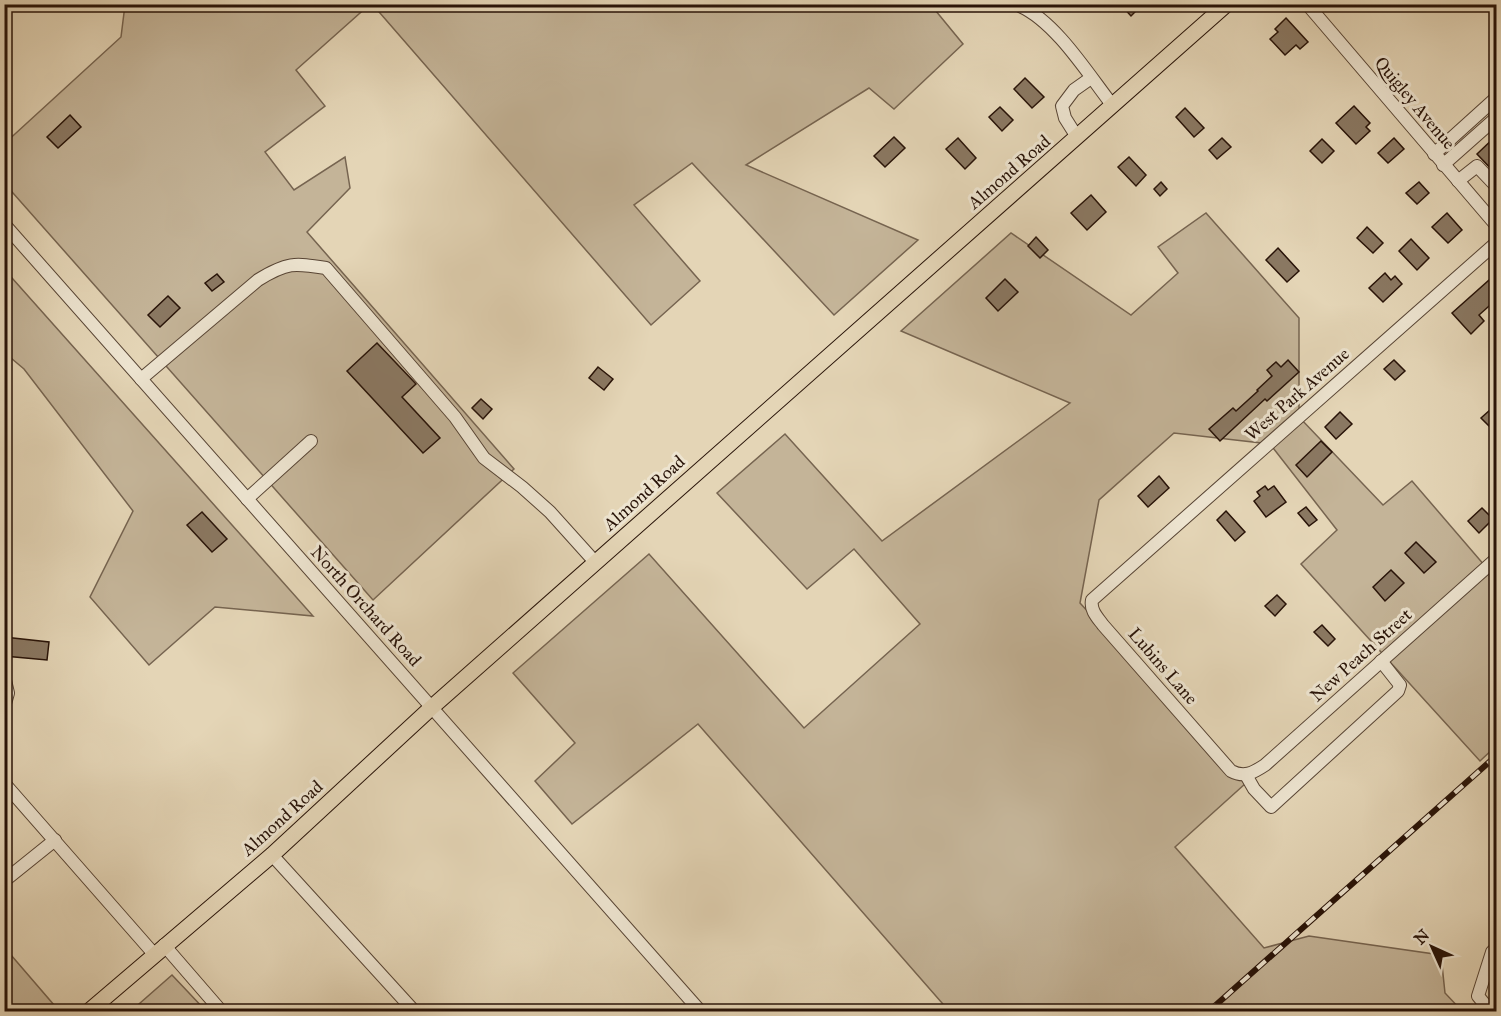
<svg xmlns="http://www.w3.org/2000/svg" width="1501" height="1016" viewBox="0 0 1501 1016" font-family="'IM FELL Great Primer',serif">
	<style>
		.green { fill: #c4b498; stroke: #766450; stroke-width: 1.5 }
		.building { fill: #8a7862; stroke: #281308; stroke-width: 1.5 }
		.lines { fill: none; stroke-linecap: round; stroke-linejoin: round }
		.minor-casing { stroke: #574434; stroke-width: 14 }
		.major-casing { stroke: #281308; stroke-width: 17 }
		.minor { stroke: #ede4d0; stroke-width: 12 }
		.major { stroke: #e4d5b6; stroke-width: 15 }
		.rail-casing { stroke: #281308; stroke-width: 6 }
		.rail { stroke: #ede4d0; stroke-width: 4; stroke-dasharray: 11; stroke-linecap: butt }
		.labels { text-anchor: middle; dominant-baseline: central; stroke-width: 6; stroke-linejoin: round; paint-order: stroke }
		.street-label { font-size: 18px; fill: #281308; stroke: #ede4d0 }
	</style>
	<rect width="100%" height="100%" fill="#e4d5b6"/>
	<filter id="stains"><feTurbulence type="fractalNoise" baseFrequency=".00333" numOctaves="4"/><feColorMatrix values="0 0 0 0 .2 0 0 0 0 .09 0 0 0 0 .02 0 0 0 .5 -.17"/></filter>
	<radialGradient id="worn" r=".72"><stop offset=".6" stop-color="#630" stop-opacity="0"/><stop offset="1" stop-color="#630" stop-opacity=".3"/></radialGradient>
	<g class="green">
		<polygon points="125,5 369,5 296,70 325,106 265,152 294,190 345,157 350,188 307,232 514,469 373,600 5,184 4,144 121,37"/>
		<polygon points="373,5 931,5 963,44 894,109 869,88 746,165 918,240 834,315 692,163 634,205 700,281 651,325"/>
		<polygon points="1206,213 1299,318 1299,417 1383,505 1412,481 1485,566 1496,557 1496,746 1480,761 1301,564 1337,530 1270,444 1174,433 1099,500 1080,603 1246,783 1175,847 1264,948 1309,936 1441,955 1445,993 1462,1011 949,1011 698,724 572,824 535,781 575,743 513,673 649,554 804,728 920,624 854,549 807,589 717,493 785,434 882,541 1070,403 901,331 1011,233 1131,315 1178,273 1158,247"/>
		<polygon points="4,269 313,616 215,607 149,665 90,597 133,511 24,369 5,353"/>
		<polygon points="11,955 54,1005 46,1011 5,1011 5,961"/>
		<polygon points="172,975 206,1011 131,1011"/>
	</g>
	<g class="building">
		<polygon points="1120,4 1143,4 1131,16"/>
		<polygon points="1286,18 1308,42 1300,49 1296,45 1285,55 1270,39 1278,32 1275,29"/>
		<polygon points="1025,78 1044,97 1032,108 1014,89"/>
		<polygon points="1354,106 1370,123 1366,127 1370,131 1356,144 1336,123"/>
		<polygon points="1000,107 1013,120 1002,131 989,117"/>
		<polygon points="1185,108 1204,128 1194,137 1176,117"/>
		<polygon points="70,115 81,127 58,148 47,137"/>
		<polygon points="1497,135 1497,175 1477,154"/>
		<polygon points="894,137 905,148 885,167 874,156"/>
		<polygon points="958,138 976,158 965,169 946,149"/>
		<polygon points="1222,138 1231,147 1217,159 1209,150"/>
		<polygon points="1394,138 1404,149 1388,163 1378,153"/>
		<polygon points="1322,139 1334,151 1322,163 1310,151"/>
		<polygon points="1129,157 1146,175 1136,186 1118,167"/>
		<polygon points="1161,182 1167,189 1160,196 1154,189"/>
		<polygon points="1419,182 1429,193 1417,204 1406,193"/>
		<polygon points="1091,195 1106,212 1087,230 1071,213"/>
		<polygon points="1447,213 1462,230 1448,243 1432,227"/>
		<polygon points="1367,227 1383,243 1373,253 1357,238"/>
		<polygon points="1036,237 1048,250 1040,258 1028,246"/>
		<polygon points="1411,239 1429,258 1417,270 1399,251"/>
		<polygon points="1278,248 1299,271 1287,282 1266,260"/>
		<polygon points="1385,273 1391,280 1395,276 1402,284 1383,302 1369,288"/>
		<polygon points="1497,273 1497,299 1479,315 1484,321 1471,334 1452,313"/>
		<polygon points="217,274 224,282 212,291 205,283"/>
		<polygon points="1005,279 1018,292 998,311 986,298"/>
		<polygon points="168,296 180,308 160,327 148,315"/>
		<polygon points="377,343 416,384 402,397 440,438 423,453 347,371"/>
		<polygon points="1288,360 1299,372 1267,401 1265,399 1220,441 1209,429 1233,408 1236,411 1258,391 1257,390 1272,376 1267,370 1276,362 1281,367"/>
		<polygon points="1394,360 1405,371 1395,380 1384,369"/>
		<polygon points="598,367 613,379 604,390 589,378"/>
		<polygon points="481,399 492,409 483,419 472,408"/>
		<polygon points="1490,410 1497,417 1497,434 1481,418"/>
		<polygon points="1340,412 1352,424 1336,439 1325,427"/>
		<polygon points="1321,441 1332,452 1307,477 1296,465"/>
		<polygon points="1159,476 1169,488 1148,507 1138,496"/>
		<polygon points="1265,486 1268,490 1274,486 1286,502 1266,517 1254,501 1260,496 1257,492"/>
		<polygon points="1306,507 1317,520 1309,526 1298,513"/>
		<polygon points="1482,508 1493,519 1479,533 1468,521"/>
		<polygon points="1226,511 1245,532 1235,541 1217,520"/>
		<polygon points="202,512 227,539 212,552 187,525"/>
		<polygon points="1416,542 1436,562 1424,573 1405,553"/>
		<polygon points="1391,570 1404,583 1385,601 1373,587"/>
		<polygon points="1277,595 1286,604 1275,616 1265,606"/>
		<polygon points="1322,625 1335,639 1328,646 1314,632"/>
		<polygon points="4,637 49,642 47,660 4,656"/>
	</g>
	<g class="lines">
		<g class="minor-casing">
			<g id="minor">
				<polyline points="1307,4 1496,225"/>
				<path d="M 1020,6 C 1056,22 1088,74 1113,106"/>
				<polyline points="1077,137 1065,118 1062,106 1074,90 1091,78"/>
				<polyline points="1434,154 1496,98"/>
				<polyline points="1443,165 1496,118"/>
				<polyline points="1458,181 1477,166 1496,186"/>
				<polyline points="4,224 701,1012"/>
				<path d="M 1496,243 L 1092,600 C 1090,610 1097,617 1103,625 L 1231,771 C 1244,778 1253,773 1265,765 L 1496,559"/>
				<path d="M 141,379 L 258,280 C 287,262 294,263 326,268 L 455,417 L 484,458 L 522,487 L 550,512 L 595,562"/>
				<polyline points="247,499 311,441"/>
				<polyline points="4,676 8,693 4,707"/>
				<polyline points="1246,775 1254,789 1271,807 1398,691 1400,685 1381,661"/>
				<polyline points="4,783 154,954"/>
				<polyline points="272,855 415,1012"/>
				<polyline points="4,881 55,840"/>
				<polyline points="164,945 222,1012"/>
				<polyline points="1491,1012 1478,996 1492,952 1496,948"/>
			</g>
		</g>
		<g class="major-casing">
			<polyline id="major" points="88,1012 272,855 431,708 1227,4"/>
		</g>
		<use href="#minor" class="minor"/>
		<use href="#major" class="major"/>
		<g class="rail-casing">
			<polyline id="rail" points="1208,1012 1496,756"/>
		</g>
		<use href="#rail" class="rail"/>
	</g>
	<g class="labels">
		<g class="street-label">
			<text transform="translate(1415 103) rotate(50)">Quigley Avenue</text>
			<text transform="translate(1009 172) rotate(-41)">Almond Road</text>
			<text transform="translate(1297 394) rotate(-41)">West Park Avenue</text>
			<text transform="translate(644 493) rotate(-42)">Almond Road</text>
			<text transform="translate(366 606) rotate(48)">North Orchard Road</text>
			<text transform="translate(1361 655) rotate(-42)">New Peach Street</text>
			<text transform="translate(1163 666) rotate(49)">Lubins Lane</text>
			<text transform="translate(282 818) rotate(-42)">Almond Road</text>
		</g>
	</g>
	<rect width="1501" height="1016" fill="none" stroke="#e4d5b6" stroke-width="24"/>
	<rect x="6" y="6" width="1489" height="1004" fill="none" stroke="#281308" stroke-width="3"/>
	<rect x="12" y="12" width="1477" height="992" fill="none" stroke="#281308" stroke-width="1.5"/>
	<g transform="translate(1432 947) rotate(315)" stroke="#ede4d0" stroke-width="4.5" paint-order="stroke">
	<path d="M0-4.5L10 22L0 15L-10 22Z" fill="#281308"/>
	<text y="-9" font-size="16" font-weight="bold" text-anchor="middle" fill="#281308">N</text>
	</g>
	<rect width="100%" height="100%" filter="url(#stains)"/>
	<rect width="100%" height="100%" fill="url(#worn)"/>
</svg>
